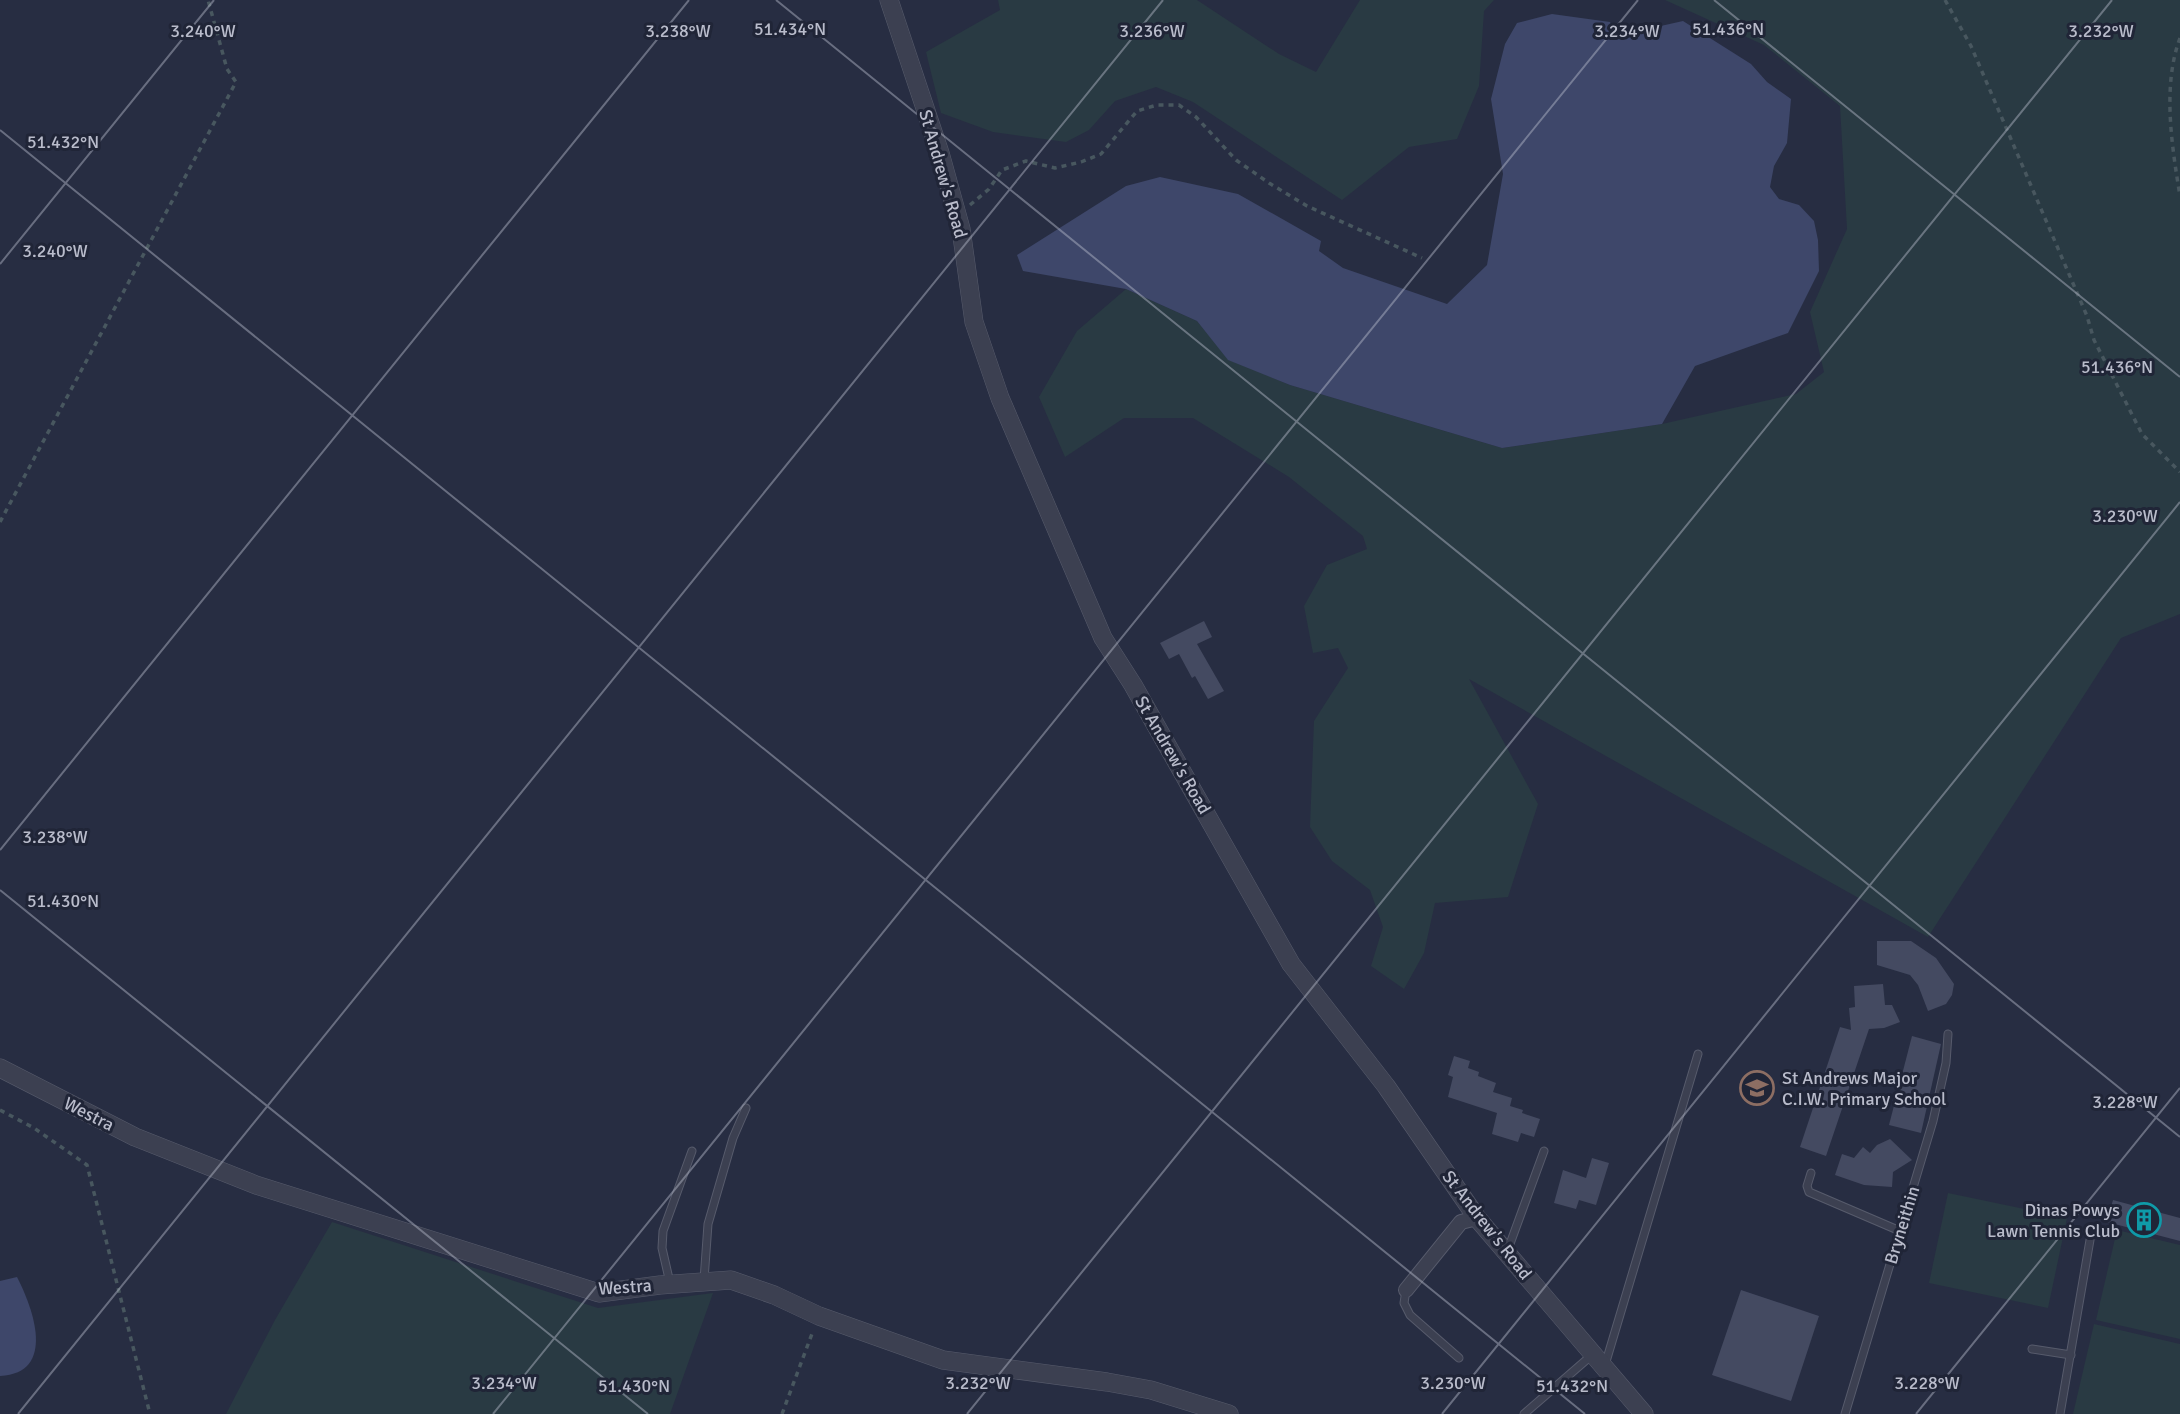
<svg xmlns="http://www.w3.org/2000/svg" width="2180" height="1414" viewBox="0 0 2180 1414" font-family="Signika,sans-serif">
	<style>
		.green { fill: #293a43 }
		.water { fill: #3e476a }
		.building { fill: #444a61 }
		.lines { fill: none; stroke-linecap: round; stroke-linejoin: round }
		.service-casing { stroke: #575b6c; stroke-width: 9 }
		.minor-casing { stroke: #575b6c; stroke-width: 16 }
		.tertiary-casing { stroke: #575b6c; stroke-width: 19 }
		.path { stroke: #48575f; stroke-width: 3.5; stroke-dasharray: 5 5; stroke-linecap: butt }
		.service { stroke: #3c4051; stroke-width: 7 }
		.minor { stroke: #3c4051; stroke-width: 14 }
		.tertiary { stroke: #3c4051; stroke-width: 18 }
		.ticks { fill: none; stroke: #b9bccb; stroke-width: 2; stroke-opacity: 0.45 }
		.labels { text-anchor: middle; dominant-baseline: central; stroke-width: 6; stroke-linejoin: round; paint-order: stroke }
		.street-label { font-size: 18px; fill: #b9bccb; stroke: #202537 }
		.poi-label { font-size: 18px; fill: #b9bccb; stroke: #202537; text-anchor: start }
		.ticks-label { font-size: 18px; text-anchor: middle; fill: #b9bccb; stroke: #202537; stroke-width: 6; stroke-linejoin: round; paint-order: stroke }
	</style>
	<rect width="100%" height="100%" fill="#272d42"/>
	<g class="green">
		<polygon points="998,0 1197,0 1279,54 1316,72 1360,0 1494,0 1484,11 1479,86 1457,139 1409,147 1342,200 1193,102 1156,87 1115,101 1089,130 1066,142 993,132 941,113 926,52 1000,10"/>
		<polygon points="1665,0 2180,0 2180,614 2121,638 1928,937 1469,679 1538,804 1508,897 1435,903 1424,953 1404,989 1371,966 1383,927 1370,890 1332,861 1310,827 1314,721 1348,668 1338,648 1313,653 1304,606 1327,565 1367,549 1363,536 1289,477 1193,418 1124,418 1065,457 1039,397 1077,331 1126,289 1197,321 1229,360 1290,385 1502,448 1662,424 1796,394 1824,372 1810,312 1847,229 1840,106 1764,45"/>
		<polygon points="1948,1193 2067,1218 2048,1308 1929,1283"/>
		<polygon points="332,1222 598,1308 713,1293 670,1414 226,1414 275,1320"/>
		<polygon points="2117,1230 2180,1245 2180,1339 2096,1320"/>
		<polygon points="2094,1324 2180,1344 2180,1414 2073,1414"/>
	</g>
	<g class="water">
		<polygon points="1552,14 1610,22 1616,36 1683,21 1751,64 1767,82 1791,99 1787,143 1774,166 1770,187 1779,199 1799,205 1814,221 1818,240 1819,271 1788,333 1695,366 1662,424 1502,448 1290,385 1228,360 1197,321 1126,289 1023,271 1017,255 1126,186 1160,177 1238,194 1321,241 1319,251 1343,268 1447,304 1487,265 1503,174 1491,99 1505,44 1517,23"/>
		<path d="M 17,1277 C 33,1308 57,1373 0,1376 L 0,1281 Z"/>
	</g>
	<g class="building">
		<polygon points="1204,621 1212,637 1197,644 1224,691 1208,699 1195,676 1192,678 1179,654 1169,659 1160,643"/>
		<polygon points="1877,941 1911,941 1936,958 1954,984 1952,995 1946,1004 1928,1011 1918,985 1910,975 1877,965"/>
		<polygon points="1883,984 1885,1005 1892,1005 1900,1022 1884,1028 1869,1029 1826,1156 1800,1147 1840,1027 1851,1030 1849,1008 1855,1007 1854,986"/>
		<polygon points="1912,1036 1941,1044 1921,1133 1889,1125"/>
		<polygon points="1454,1056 1470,1061 1468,1068 1479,1072 1478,1076 1496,1083 1493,1092 1512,1098 1510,1106 1523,1110 1522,1113 1540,1119 1534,1137 1521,1133 1518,1142 1492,1134 1497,1113 1448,1097 1453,1077 1448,1075"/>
		<polygon points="1890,1139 1912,1160 1893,1172 1892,1187 1864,1185 1835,1175 1842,1154 1854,1158 1863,1147 1870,1153 1877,1145"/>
		<polygon points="1592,1158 1609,1163 1596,1205 1579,1200 1576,1209 1554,1203 1563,1170 1586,1178"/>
		<polygon points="2113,1200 2180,1218 2180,1241 2107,1222"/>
		<polygon points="1741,1290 1819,1316 1791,1401 1712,1375"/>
	</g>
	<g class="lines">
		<g class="service-casing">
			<g id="service">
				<polyline points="1811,1173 1807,1186 1809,1192 1900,1231"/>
				<polyline points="1507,1252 1544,1151"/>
				<polyline points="704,1280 708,1224 733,1138 746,1108"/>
				<polyline points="670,1283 662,1248 663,1231 692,1151"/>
				<polyline points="1406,1290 1404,1303 1410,1315 1459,1358"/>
				<polyline points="2032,1349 2071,1355"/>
				<polyline points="1605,1365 1698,1054"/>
				<polyline points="1524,1414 1592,1355"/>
				<polyline points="1845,1414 1933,1121 1946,1063 1948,1034"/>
				<polyline points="2060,1414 2090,1240"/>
			</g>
		</g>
		<g class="minor-casing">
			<polyline id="minor" points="1406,1290 1461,1222 1477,1218"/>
		</g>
		<g class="tertiary-casing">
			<g id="tertiary">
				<polyline points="889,0 940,153 961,229 974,322 1000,398 1103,638 1133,685 1291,964 1386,1086 1477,1218 1644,1414"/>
				<polyline points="0,1068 135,1137 256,1185 599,1293 660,1285 731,1280 774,1295 819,1316 943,1360 1107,1382 1151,1390 1229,1414"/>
			</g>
		</g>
		<g class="path">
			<polyline points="1945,0 1971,46 2087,316 2094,340 2142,434 2180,472"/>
			<path d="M 2180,38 C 2162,86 2172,147 2180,196"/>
			<polyline points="970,205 989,189 1002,170 1026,161 1055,168 1081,162 1101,154 1137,111 1157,105 1179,105 1196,117 1236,160 1269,183 1307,206 1422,258"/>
			<polyline points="0,522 236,82 227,69 208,0"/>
			<polyline points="0,1110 34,1128 87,1165 150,1414"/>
			<polyline points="782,1414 813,1331"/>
		</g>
		<use href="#service" class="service"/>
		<use href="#minor" class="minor"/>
		<use href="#tertiary" class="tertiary"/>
	</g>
	<path class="ticks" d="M 776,0 L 2180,1137M 1714,0 L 2180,377M 0,130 L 1585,1414M 0,264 L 214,0M 0,850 L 689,0M 0,890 L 648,1414M 18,1414 L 1163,0M 493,1414 L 1638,0M 967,1414 L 2112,0M 1442,1414 L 2180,502M 1916,1414 L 2180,1088"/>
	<defs>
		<g id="school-ring" transform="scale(1.75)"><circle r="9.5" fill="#202537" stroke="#8d6e63" stroke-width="1.5"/><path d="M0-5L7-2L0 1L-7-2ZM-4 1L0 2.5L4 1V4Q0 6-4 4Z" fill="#8d6e63"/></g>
		<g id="building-ring" transform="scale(1.75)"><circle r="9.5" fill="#202537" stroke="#0f9aa8" stroke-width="1.5"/><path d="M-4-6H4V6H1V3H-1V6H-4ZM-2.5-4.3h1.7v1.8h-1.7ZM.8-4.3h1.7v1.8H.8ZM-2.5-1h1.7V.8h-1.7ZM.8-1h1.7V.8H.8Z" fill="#0f9aa8"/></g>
	</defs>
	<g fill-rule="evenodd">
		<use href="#school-ring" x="1757" y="1088"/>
		<use href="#building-ring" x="2144" y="1220"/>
	</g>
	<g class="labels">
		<g class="street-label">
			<text transform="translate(943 174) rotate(74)">St Andrew's Road</text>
			<text transform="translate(1173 755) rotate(60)">St Andrew's Road</text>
			<text transform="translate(89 1114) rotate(27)">Westra</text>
			<text transform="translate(1487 1225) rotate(52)">St Andrew's Road</text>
			<text transform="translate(1902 1225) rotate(-73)">Bryneithin</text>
			<text transform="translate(625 1287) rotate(-4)">Westra</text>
		</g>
		<g class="poi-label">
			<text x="1782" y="1078">St Andrews Major<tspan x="1782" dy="21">C.I.W. Primary School</tspan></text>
			<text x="2120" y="1210" text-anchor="end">Dinas Powys<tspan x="2120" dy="21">Lawn Tennis Club</tspan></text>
		</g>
	</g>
	<g class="ticks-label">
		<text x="1728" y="35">51.436°N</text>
		<text x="790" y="35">51.434°N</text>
		<text x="1152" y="37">3.236°W</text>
		<text x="1627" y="37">3.234°W</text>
		<text x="2101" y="37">3.232°W</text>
		<text x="203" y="37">3.240°W</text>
		<text x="678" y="37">3.238°W</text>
		<text x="63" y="148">51.432°N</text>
		<text x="55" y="257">3.240°W</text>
		<text x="2117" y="373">51.436°N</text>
		<text x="2125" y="522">3.230°W</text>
		<text x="55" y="843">3.238°W</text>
		<text x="63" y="907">51.430°N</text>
		<text x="2125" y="1108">3.228°W</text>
		<text x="504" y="1389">3.234°W</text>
		<text x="978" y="1389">3.232°W</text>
		<text x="1453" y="1389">3.230°W</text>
		<text x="1927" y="1389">3.228°W</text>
		<text x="634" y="1392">51.430°N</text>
		<text x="1572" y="1392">51.432°N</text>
	</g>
</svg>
